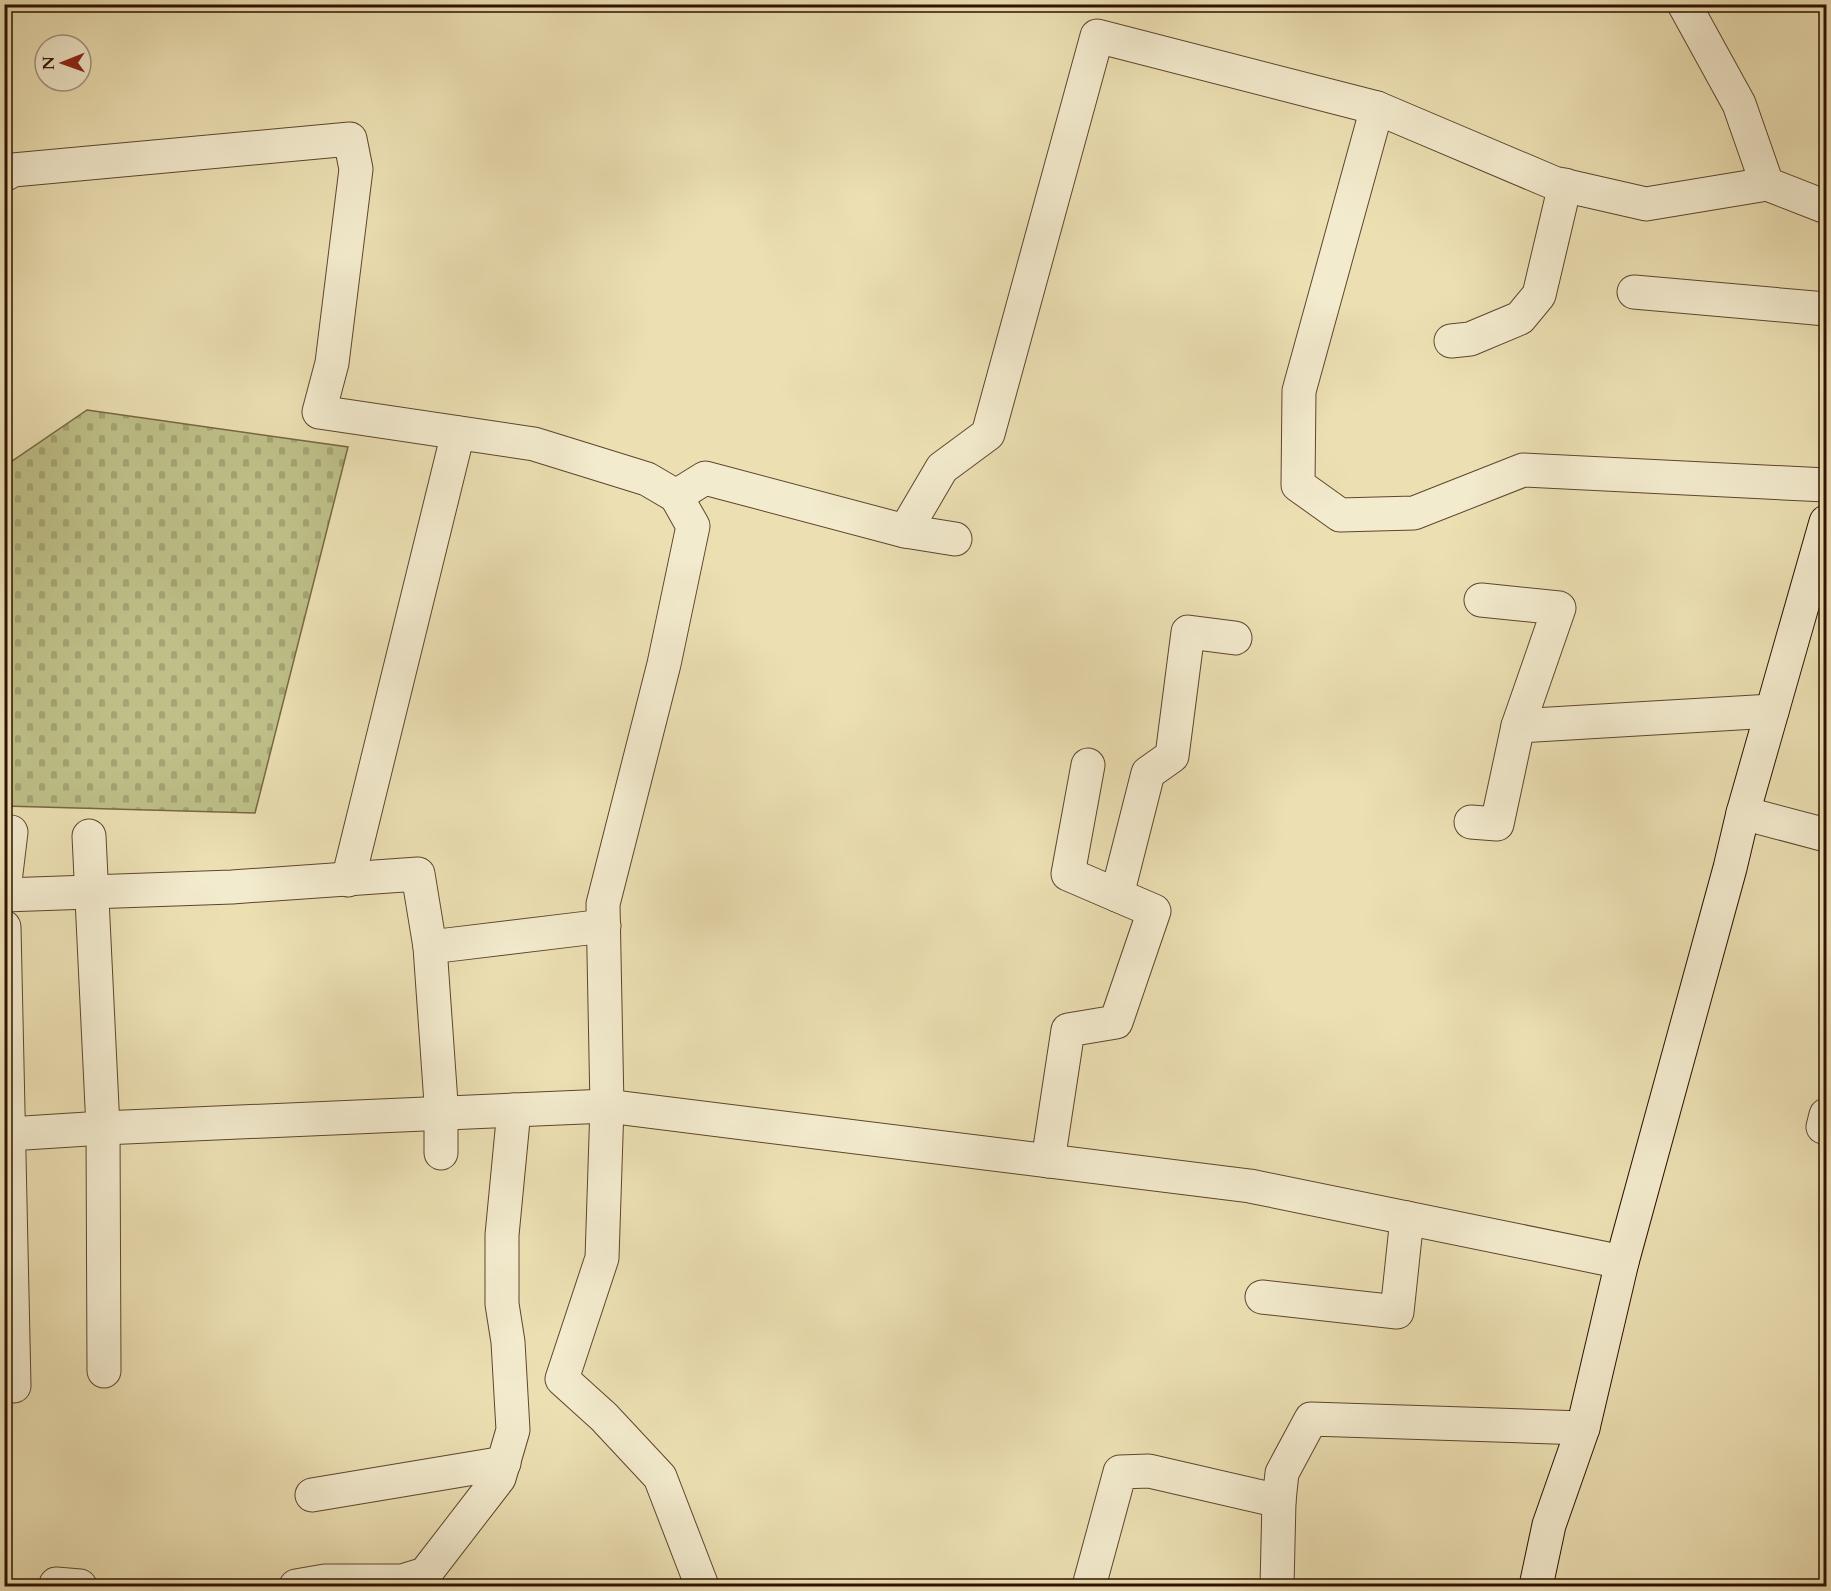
<svg xmlns="http://www.w3.org/2000/svg" width="1831" height="1591" viewBox="0 0 1831 1591" font-family="Cardo,serif">
	<style>
		.cemetery { fill: url(#cemetery-stones); stroke: #766844; stroke-width: 1.5 }
		.lines { fill: none; stroke-linecap: round; stroke-linejoin: round }
		.street-casing { stroke: #5e452d; stroke-width: 35 }
		.secondary-casing { stroke: #2e1100; stroke-width: 35 }
		.street { stroke: #f3ebce; stroke-width: 33 }
		.secondary { stroke: #f3ebce; stroke-width: 33 }
	</style>
	<defs>
		<pattern id="cemetery-stones" width="16" height="16" patternUnits="userSpaceOnUse" patternTransform="scale(1.5)"><rect width="16" height="16" fill="#bec088"/><path d="M2 7V4a2 2 0 0 1 4 0v3zM10 15v-3a2 2 0 0 1 4 0v3z" fill="#a4a474"/></pattern>
	</defs>
	<rect width="100%" height="100%" fill="#ece0b3"/>
	<filter id="stains"><feTurbulence type="fractalNoise" baseFrequency=".00333" numOctaves="4"/><feColorMatrix values="0 0 0 0 .2 0 0 0 0 .09 0 0 0 0 .02 0 0 0 .5 -.17"/></filter>
	<radialGradient id="worn" r=".72"><stop offset=".6" stop-color="#630" stop-opacity="0"/><stop offset="1" stop-color="#630" stop-opacity=".3"/></radialGradient>
	<polygon class="cemetery" points="87,410 348,447 255,813 5,806 5,466"/>
	<g class="lines">
		<g class="street-casing">
			<g id="street">
				<polyline points="1684,4 1739,104 1767,184 1826,207"/>
				<polyline points="1377,108 1299,391 1298,485 1340,515 1414,513 1523,470 1826,485"/>
				<polyline points="4,175 13,170 350,139 356,169 332,363 319,412 534,444 647,479 676,496 693,526 664,664 603,904 607,1106 602,1258 562,1379 604,1417 660,1477 702,1586"/>
				<polyline points="1634,292 1826,309"/>
				<polyline points="1451,341 1470,339 1520,318 1539,295 1565,185"/>
				<polyline points="676,496 705,478 905,531 955,539"/>
				<polyline points="905,531 942,468 988,434 1097,36 1377,108 1554,183 1646,204 1767,184"/>
				<polyline points="1518,726 1772,711"/>
				<polyline points="1743,813 1826,835"/>
				<polyline points="1471,822 1497,824 1518,726 1559,608 1481,600"/>
				<polyline points="89,836 103,1128 104,1371"/>
				<polyline points="348,880 458,433"/>
				<polyline points="4,890 11,832"/>
				<polyline points="4,895 232,887 418,874 430,947 441,1103 441,1153"/>
				<polyline points="1117,895 1148,773 1172,756 1188,632 1235,638"/>
				<polyline points="4,927 14,1386"/>
				<polyline points="430,947 604,926"/>
				<polyline points="1823,1127 1826,1115"/>
				<polyline points="9,1134 103,1128 607,1106 1250,1186 1622,1262"/>
				<polyline points="1048,1161 1068,1030 1116,1022 1154,911 1068,874 1088,765"/>
				<polyline points="1262,1297 1397,1312 1407,1218"/>
				<polyline points="312,1495 504,1463"/>
				<polyline points="56,1584 80,1586"/>
				<polyline points="296,1586 325,1581 402,1581 425,1574 499,1478 513,1430 508,1342 502,1304 502,1235 514,1110"/>
				<polyline points="1089,1586 1120,1472 1149,1471 1279,1501 1282,1473 1311,1419 1583,1428"/>
				<polyline points="1277,1586 1279,1501"/>
			</g>
		</g>
		<g class="secondary-casing">
			<polyline id="secondary" points="1536,1586 1549,1525 1583,1428 1622,1262 1730,868 1743,813 1826,522"/>
		</g>
		<use href="#street" class="street"/>
		<use href="#secondary" class="secondary"/>
	</g>
	<rect width="1831" height="1591" fill="none" stroke="#ece0b3" stroke-width="24"/>
	<rect x="6" y="6" width="1819" height="1579" fill="none" stroke="#2e1100" stroke-width="3"/>
	<rect x="12" y="12" width="1807" height="1567" fill="none" stroke="#2e1100" stroke-width="1.5"/>
	<g transform="translate(63 63) rotate(269)"><circle r="28" fill="#f3ebce" stroke="#a4947c" stroke-width="1.5"/>
	<path d="M0-4.5L10 22L0 15L-10 22Z" fill="#8f2418"/>
	<text y="-9" font-size="16" font-weight="bold" text-anchor="middle" fill="#2e1100">N</text>
	</g>
	<rect width="100%" height="100%" filter="url(#stains)"/>
	<rect width="100%" height="100%" fill="url(#worn)"/>
</svg>
